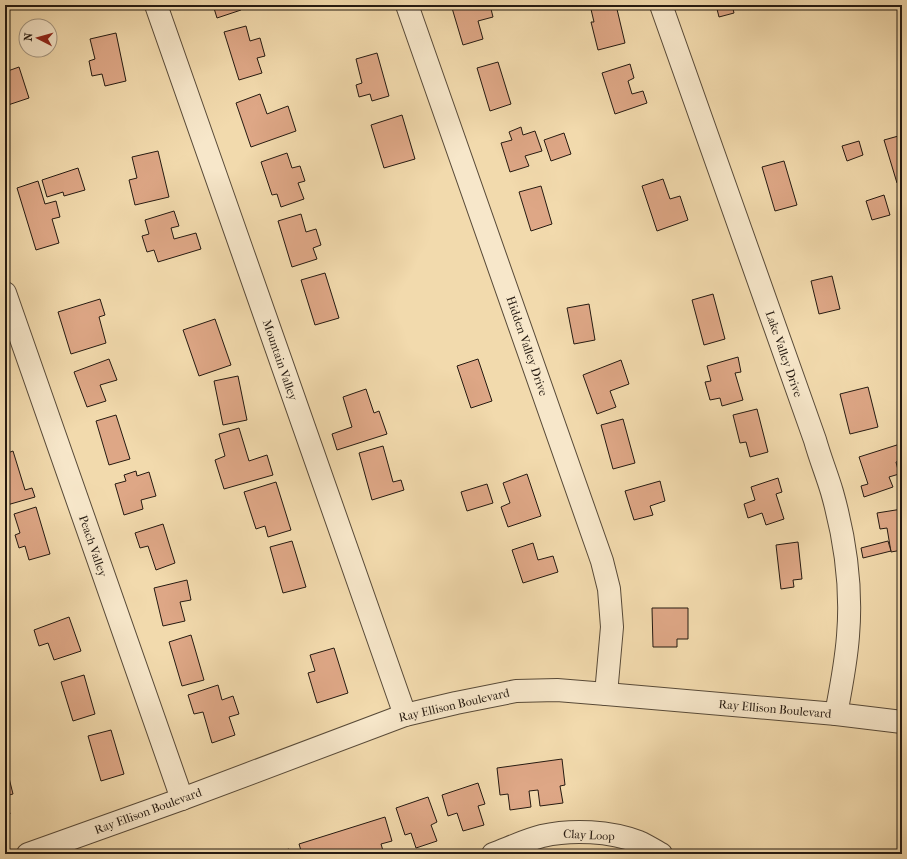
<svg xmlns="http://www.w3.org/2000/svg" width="907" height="859" viewBox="0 0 907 859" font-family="'IM FELL French Canon',serif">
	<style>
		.building { fill: #dea786; stroke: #251a11 }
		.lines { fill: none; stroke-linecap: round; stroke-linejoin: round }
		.minor-casing { stroke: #584a38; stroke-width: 24 }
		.minor { stroke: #f7e7ca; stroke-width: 22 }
		.labels { text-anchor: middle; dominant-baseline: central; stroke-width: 3; stroke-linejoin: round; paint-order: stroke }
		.street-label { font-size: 12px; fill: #251a11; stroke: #f7e7ca }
	</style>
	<rect width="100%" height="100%" fill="#f2daad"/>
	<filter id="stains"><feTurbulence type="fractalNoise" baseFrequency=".005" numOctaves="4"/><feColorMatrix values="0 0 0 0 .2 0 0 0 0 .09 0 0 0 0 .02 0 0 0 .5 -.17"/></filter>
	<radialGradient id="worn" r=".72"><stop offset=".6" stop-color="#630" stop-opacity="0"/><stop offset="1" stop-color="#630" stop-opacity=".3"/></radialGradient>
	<g class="building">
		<polygon points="213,5 239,5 241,10 217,18"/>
		<polygon points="460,5 490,5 493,17 478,21 483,39 463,45 452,8"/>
		<polygon points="590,5 616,5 625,43 598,50 591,22 594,22"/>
		<polygon points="716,5 732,5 734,13 719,17"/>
		<polygon points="246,26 250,41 260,38 265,56 257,58 262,73 239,80 224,32"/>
		<polygon points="116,33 126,81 105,86 102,74 92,76 89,61 95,59 90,39"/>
		<polygon points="377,53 389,96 372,101 370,94 359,97 356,85 362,83 356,59"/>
		<polygon points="498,62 511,104 490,111 477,68"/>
		<polygon points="630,64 634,78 628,81 632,94 643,91 647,103 615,114 602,73"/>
		<polygon points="19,67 29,98 5,106 5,72"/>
		<polygon points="260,94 267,114 288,106 296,131 251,147 236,103"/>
		<polygon points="402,115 415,159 384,168 371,125"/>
		<polygon points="521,127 523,135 535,131 542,151 525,156 529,166 510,172 501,143 512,140 509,132"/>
		<polygon points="564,133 571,154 551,161 544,140"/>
		<polygon points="902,135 902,182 897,183 884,140"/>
		<polygon points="859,141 863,155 847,161 842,146"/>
		<polygon points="158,151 169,197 135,205 129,180 137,178 132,157"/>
		<polygon points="287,153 292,168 300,166 305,181 298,183 304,199 281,207 277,194 272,195 261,162"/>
		<polygon points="784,161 797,205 775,211 762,167"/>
		<polygon points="78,168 85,190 64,196 63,192 47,197 42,180"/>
		<polygon points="663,179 670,199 680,196 688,220 657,231 642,186"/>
		<polygon points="38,181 45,204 56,201 60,217 52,219 59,243 36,250 17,188"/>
		<polygon points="541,186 552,224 531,231 519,192"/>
		<polygon points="884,195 890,215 872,220 866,201"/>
		<polygon points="174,211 179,226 171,228 174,239 196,233 201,249 158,262 154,250 147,252 142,236 149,234 145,220"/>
		<polygon points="301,214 306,232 316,229 321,245 313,248 317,259 292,267 278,221"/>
		<polygon points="325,273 339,318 315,325 301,280"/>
		<polygon points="832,276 840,309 819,314 811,281"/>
		<polygon points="713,294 725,339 704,345 692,300"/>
		<polygon points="100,299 105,315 99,317 106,343 71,354 58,312"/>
		<polygon points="589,304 595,340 574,344 567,308"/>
		<polygon points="215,319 231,365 199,376 183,330"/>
		<polygon points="738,357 741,372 735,373 743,400 722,406 720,398 710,400 705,382 711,381 707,366"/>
		<polygon points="109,359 117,380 100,385 106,401 87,407 74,372"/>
		<polygon points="478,359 492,401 471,408 457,366"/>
		<polygon points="621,360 629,384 610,391 616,407 597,414 583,375"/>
		<polygon points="238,376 247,420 223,425 214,381"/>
		<polygon points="868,387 878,427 850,434 840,394"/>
		<polygon points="366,389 374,413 379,411 387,434 337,450 332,434 352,427 343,397"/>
		<polygon points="757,409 768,452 750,457 746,442 740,443 733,415"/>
		<polygon points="116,415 130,459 109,465 96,421"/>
		<polygon points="623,419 635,463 613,469 601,425"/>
		<polygon points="239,428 249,461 267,455 273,475 224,489 215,460 225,456 219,434"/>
		<polygon points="900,444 902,451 902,460 896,462 899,474 889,477 893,487 864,497 861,486 868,484 859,457"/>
		<polygon points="383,446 393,482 401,480 404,490 372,500 359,453"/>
		<polygon points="13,451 25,490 32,488 35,497 7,505 5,498 5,454"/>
		<polygon points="136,471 137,476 149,472 156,496 141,500 143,509 124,515 115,484 126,481 124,475"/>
		<polygon points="527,474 541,516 508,527 501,507 510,503 503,483"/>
		<polygon points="778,478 782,492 776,494 784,519 766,525 762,513 748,518 744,504 755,500 751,487"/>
		<polygon points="660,481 665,501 650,506 653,515 634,520 625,491"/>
		<polygon points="276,482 291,530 268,537 265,526 256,529 244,492"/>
		<polygon points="487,484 493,503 467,511 461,492"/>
		<polygon points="36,507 50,554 29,560 25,546 19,548 15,535 20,533 14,514"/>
		<polygon points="902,509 902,550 891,552 887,528 880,529 877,513"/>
		<polygon points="163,524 175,563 156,570 148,546 140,548 135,533"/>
		<polygon points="292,541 306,587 283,593 270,547"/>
		<polygon points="888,541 891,551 863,558 861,548"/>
		<polygon points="798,542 802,579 793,580 794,587 781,589 776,545"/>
		<polygon points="533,543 538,560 553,556 558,572 523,583 512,550"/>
		<polygon points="187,580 191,600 180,602 185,621 163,626 154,588"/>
		<polygon points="652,608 688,608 688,639 677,639 677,647 653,647"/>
		<polygon points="69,617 81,651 54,660 48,643 39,646 34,630"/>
		<polygon points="191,635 204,680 182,686 169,642"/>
		<polygon points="334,648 348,693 317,703 308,673 315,671 310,655"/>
		<polygon points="84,675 95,714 73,721 61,682"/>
		<polygon points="218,685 222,700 233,696 239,714 229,717 235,735 212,743 203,712 194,714 188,695"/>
		<polygon points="111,730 124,774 101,781 88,736"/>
		<polygon points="562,759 565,785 560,786 563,803 540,806 538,790 529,791 531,807 510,810 508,794 500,795 497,768"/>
		<polygon points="9,778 13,794 5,796 5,779"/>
		<polygon points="478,783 485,804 478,806 484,825 463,831 457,813 448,816 442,795"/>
		<polygon points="5,796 10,814 5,815"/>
		<polygon points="428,797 437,822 431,825 437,841 416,848 411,833 405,835 396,808"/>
		<polygon points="385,817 392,841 381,844 384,854 363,854 362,852 354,854 302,854 299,844"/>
		<polygon points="289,849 290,854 272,854"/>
	</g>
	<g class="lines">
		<g class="minor-casing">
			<g id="minor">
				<polyline points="156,5 405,715"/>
				<polyline points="407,5 602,561 609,589 612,627 606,694"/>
				<path d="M 661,5 L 815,440 C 820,458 827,475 832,492 C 845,538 852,589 848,636 C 846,663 841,688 836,714"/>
				<polyline points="5,293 182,799"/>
				<polyline points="28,854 182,799 405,715 456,703 516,691 557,690 606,694 836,714 902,722"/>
				<path d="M 493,854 C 509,848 526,840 542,836 C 572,829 610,831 639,842 C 646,845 654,850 661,854"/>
			</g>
		</g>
		<use href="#minor" class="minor"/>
	</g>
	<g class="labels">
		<g class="street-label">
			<text transform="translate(527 346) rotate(71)">Hidden Valley Drive</text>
			<text transform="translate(784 354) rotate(71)">Lake Valley Drive</text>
			<text transform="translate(280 360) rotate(71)">Mountain Valley</text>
			<text transform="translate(93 546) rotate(71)">Peach Valley</text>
			<text transform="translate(454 705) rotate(-13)">Ray Ellison Boulevard</text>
			<text transform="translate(775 709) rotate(5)">Ray Ellison Boulevard</text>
			<text transform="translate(148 811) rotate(-20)">Ray Ellison Boulevard</text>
			<text transform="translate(589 835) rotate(3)">Clay Loop</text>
		</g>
	</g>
	<rect width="907" height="859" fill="none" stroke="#f2daad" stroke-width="20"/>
	<rect x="6" y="6" width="895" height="847" fill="none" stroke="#251a11" stroke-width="2"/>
	<rect x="10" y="10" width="887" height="839" fill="none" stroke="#251a11"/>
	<g transform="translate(38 38) rotate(276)"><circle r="19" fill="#f7e7ca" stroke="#a39580"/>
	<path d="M0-3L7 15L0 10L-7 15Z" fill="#8f2418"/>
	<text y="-6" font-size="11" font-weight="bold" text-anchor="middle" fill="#251a11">N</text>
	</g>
	<rect width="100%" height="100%" filter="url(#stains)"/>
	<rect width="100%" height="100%" fill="url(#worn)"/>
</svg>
